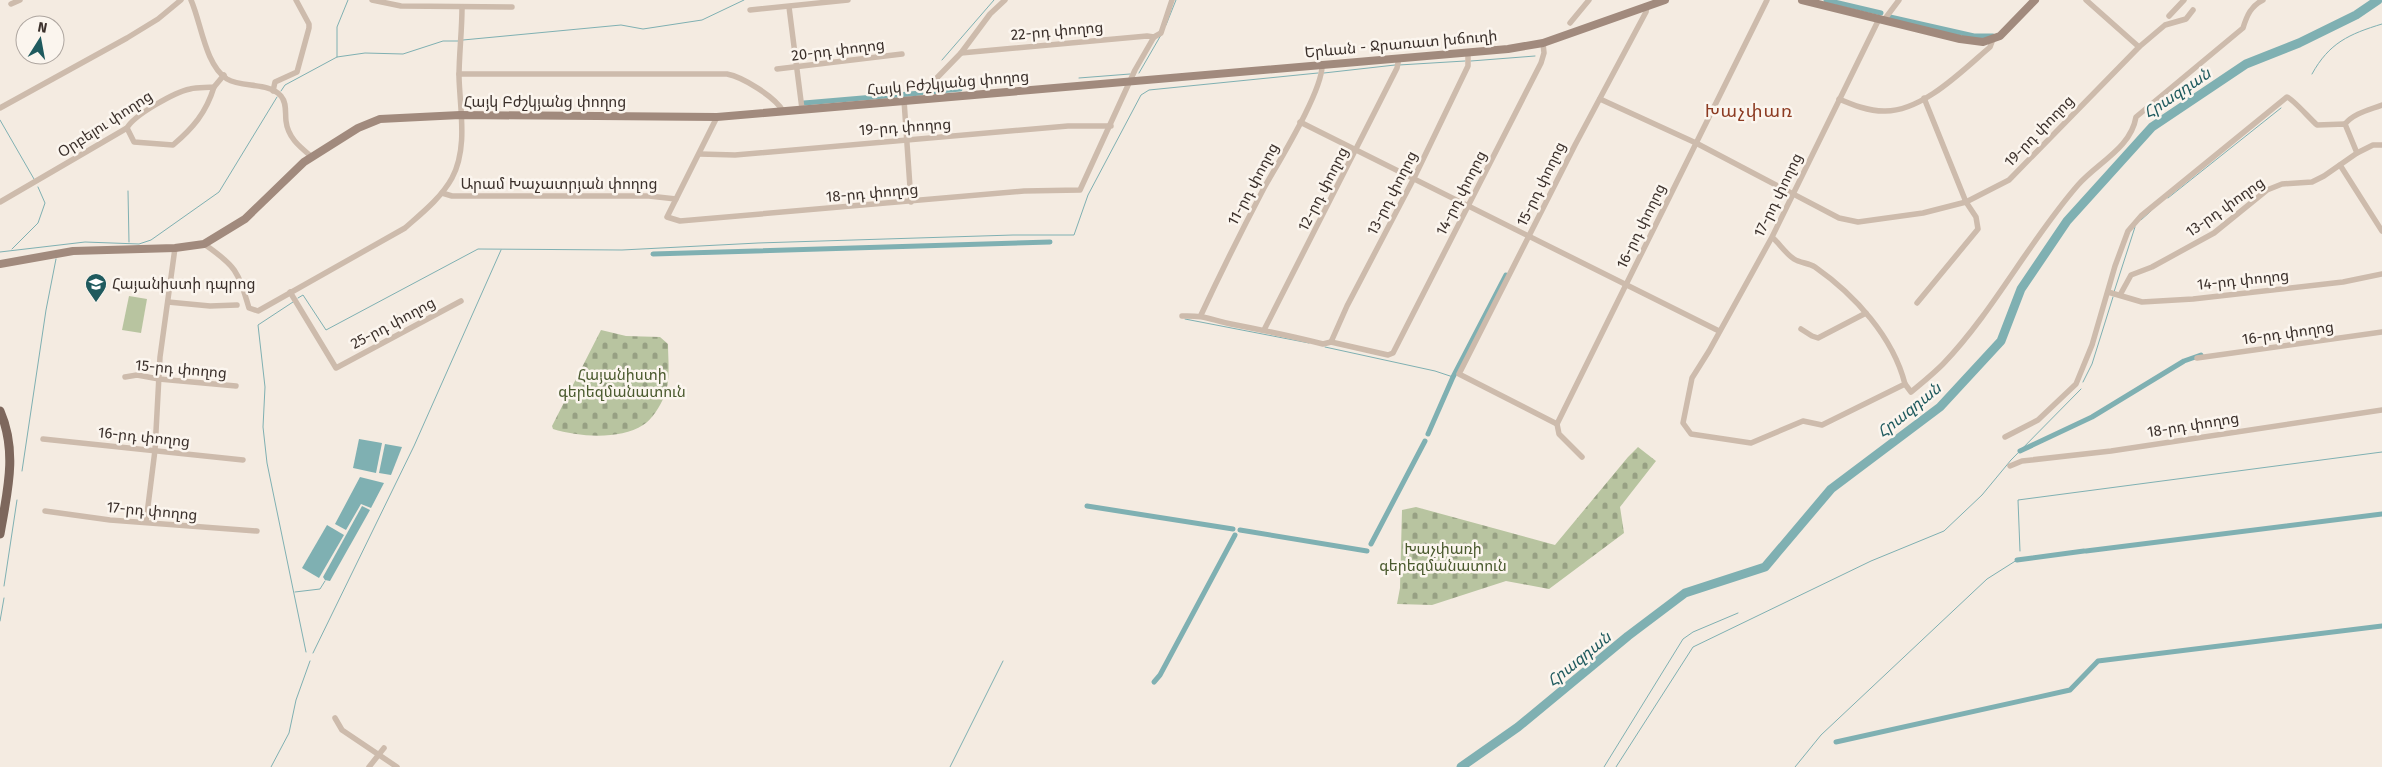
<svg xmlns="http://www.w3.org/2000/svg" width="2382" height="767" viewBox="0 0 2382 767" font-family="'Fira Sans','Noto Sans Armenian',sans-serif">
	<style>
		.grass { fill: #b8c4a0 }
		.cemetery { fill: url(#cemetery-stones) }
		.water { fill: #7fb0b2 }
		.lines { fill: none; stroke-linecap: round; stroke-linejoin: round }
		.stream { stroke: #7fb0b2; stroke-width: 1 }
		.canal { stroke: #7fb0b2; stroke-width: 5 }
		.river { stroke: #7fb0b2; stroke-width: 9 }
		.minor { stroke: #cdbbac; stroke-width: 5.5 }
		.secondary { stroke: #a18a7d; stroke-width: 8 }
		.primary { stroke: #7d675c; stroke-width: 9 }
		.labels { text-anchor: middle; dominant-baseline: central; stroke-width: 5; stroke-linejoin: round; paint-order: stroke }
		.street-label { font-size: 15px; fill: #3b302b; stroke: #fbf5ee }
		.poi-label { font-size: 15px; fill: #3b302b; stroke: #fbf5ee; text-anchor: start }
		.park-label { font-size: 15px; fill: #4a5a2e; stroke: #fbf5ee }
		.water-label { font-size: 16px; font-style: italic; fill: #1f5a5e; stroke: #fbf5ee }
		.quarter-label { font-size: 18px; letter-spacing: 1px; fill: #8c3b22; stroke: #fbf5ee }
	</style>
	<defs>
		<pattern id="cemetery-stones" width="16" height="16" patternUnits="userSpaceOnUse" patternTransform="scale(1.25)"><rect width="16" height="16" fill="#b8c4a0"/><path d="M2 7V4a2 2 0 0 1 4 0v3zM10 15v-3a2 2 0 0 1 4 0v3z" fill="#97a083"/></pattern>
	</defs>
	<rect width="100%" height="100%" fill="#f4ebe1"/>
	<polygon class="grass" points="129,296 147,299 141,333 122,330"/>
	<g class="cemetery">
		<path d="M 601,330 L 626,336 L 660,337 L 668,344 C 668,360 671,382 664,397 C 660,406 652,420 643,425 C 620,440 579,437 553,429 L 552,426 Z"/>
		<polygon points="1638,447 1656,461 1620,507 1624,533 1549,589 1506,581 1432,605 1397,604 1400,588 1402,510 1416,507 1555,545 1628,457"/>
	</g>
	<g class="water">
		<polygon points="359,439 382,443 376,473 353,468"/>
		<polygon points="385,444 402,447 391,475 379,473"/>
		<polygon points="360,477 384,483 371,508 361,504 346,530 335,524"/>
		<polygon points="362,506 370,510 330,581 325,580 323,577"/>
		<polygon points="327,525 344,535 319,578 302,568"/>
	</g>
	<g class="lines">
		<g class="stream">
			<polyline points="1166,25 1176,0"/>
			<polyline points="463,40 621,25 643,29 702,20 744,0"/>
			<polyline points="337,57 337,27 348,0"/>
			<polyline points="942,60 994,0"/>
			<polyline points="1471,61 1535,56"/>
			<polyline points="1399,65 1465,61"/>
			<polyline points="1139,73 1161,35"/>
			<polyline points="1324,73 1395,65"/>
			<path d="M 2312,74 C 2329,43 2349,34 2382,24"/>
			<polyline points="1079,78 1130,74"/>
			<polyline points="281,91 285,85 337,57 365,53 403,54 443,41 459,41"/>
			<polyline points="0,120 34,179"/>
			<polyline points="128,191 129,242"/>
			<polyline points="2168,198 2281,108"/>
			<polyline points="2141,220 2151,211"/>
			<polyline points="12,249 38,223 45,203 38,187"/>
			<polyline points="0,252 85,242 139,244 151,240 219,192 277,97"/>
			<polyline points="2114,292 2135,227"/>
			<polyline points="298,298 303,295 326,330 478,249 622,250 758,243 1013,235 1074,235 1088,195 1141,95 1149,90 1318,73"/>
			<polyline points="293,302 258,325 265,387 263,427 267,463 306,652"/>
			<polyline points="1185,319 1309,343"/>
			<polyline points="1325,347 1435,371 1453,377"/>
			<polyline points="2083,382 2092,364 2113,297"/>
			<polyline points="22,471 46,310 56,259"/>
			<polyline points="2020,551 2018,500 2382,452"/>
			<polyline points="4,586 17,500"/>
			<polyline points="295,592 320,589 325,581"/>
			<polyline points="0,621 4,598"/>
			<polyline points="313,653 414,446 501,250"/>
			<polyline points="271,767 289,733 296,700 310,661"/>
			<polyline points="950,767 1003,661"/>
			<polyline points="1604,767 1683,639 1693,632 1738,613"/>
			<polyline points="1616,767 1693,647 1871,561 1944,531 1982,495 2011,460 2081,389"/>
			<polyline points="1795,767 1821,735 1987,579 2017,560"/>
		</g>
		<g class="canal">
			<polyline points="1826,0 1881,13"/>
			<polyline points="1890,17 1974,36 1993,36"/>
			<polyline points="930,92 960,89"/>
			<polyline points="804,103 921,93"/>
			<polyline points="653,254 1050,242"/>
			<polyline points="1428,434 1453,377 1506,275"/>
			<polyline points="2020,451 2092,417 2184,361 2201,355"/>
			<polyline points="1087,506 1233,529"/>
			<polyline points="1240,530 1367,551"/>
			<polyline points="1371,544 1425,441"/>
			<polyline points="2086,551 2382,514"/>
			<polyline points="2017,560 2084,551"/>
			<polyline points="1154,682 1160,675 1235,535"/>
			<polyline points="1836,742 2070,690 2098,661 2382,626"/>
		</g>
		<polyline class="river" points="1461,767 1518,727 1628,636 1685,593 1765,567 1831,489 1940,407 2001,341 2021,289 2067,221 2152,127 2246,64 2299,43 2356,15 2378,0"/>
		<g class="minor">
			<path d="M 191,0 C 201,22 205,65 227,79 C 242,88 269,82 281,96 C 287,103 285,112 286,121 C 288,138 300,147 312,157"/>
			<polyline points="372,0 401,6 512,7"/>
			<polyline points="2086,0 2139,47"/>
			<polyline points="11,4 20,0"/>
			<polyline points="789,7 802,109"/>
			<polyline points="750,10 848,0"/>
			<polyline points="2169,16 2184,0"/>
			<polyline points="1884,20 1899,0"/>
			<polyline points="1570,23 1589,0"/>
			<polyline points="961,53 1147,36 1154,37"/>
			<polyline points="777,69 902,54"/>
			<path d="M 459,74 L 727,74 C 743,77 775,97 783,111"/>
			<polyline points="273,91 275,82 297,72 309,28 309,24 296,0"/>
			<polyline points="926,98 929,86 961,53 990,14 1005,0"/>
			<polyline points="1600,99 1696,143 1839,218 1858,222 1923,213 1966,202 2009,180 2139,47 2165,25 2186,19 2193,10"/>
			<path d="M 1839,99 C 1853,105 1868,111 1884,111 C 1922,112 1962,71 1990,47 L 1993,39"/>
			<polyline points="904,100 911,202"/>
			<polyline points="0,108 127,38 158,19 181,0"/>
			<polyline points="717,117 667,217 680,221 1024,191 1080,190 1135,70 1154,37 1161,33 1172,0"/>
			<polyline points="1300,122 1719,331"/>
			<path d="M 2345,124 C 2354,113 2369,110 2382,105"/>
			<path d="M 127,128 L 134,142 L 173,145 C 193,128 206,113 214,87"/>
			<polyline points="700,154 735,155 1068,126 1111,126"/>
			<polyline points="2340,165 2382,231"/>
			<polyline points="442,193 452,196 649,196 676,199"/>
			<path d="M 0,202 L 127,128 C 134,115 175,92 190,89 C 198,87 206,88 214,87 L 224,75"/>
			<path d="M 1772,237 C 1779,243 1786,254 1794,259 C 1800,263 1809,263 1815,267 C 1855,295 1893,337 1905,384 L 1822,425 L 1803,421 L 1751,443 L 1691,434 L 1683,423 L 1692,378 L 1709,351 L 1772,237 L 1879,19"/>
			<path d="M 204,244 C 236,266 238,271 249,308 L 258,311 L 405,228 C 422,213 441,198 452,178 C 468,148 460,110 459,77 C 459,54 462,31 462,8"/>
			<polyline points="290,292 336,368 461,301"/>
			<polyline points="2108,292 2142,302 2193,299 2343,282 2382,274"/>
			<polyline points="2120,295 2131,275 2152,267 2214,233 2267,190 2282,184 2312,182 2324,176 2357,153 2373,145 2382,145"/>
			<polyline points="168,302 210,306 237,305"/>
			<polyline points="1917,303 1978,229 1976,217 1966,202 1924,98"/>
			<path d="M 1201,315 C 1221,272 1242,230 1264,188 C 1278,163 1324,89 1322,64"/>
			<path d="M 1182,316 C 1205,315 1211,320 1231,324 C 1262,330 1292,336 1323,344 L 1331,342 L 1388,355 L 1393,353 L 1541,63 L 1544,53 L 1543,43"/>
			<polyline points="1801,329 1812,336 1818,338 1866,313"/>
			<polyline points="1264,330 1397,68 1399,58"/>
			<polyline points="1331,342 1347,306 1414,178 1468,66 1468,52"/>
			<polyline points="2197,358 2382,332"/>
			<polyline points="125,377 137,375 159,379 236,386"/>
			<path d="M 1905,384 L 1911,392 C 1922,383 1933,374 1943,364 C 1994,311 2029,241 2078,185 C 2097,163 2131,148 2136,117 L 2243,28 C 2247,15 2251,6 2263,0"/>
			<polyline points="1557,424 1459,374 1575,145 1646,12 1647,6"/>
			<path d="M 2005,437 L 2038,420 L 2076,384 L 2092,345 L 2115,266 L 2128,231 L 2141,216 L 2287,97 C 2293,99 2310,119 2317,125 L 2345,124 L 2357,153"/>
			<polyline points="43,439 243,460"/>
			<polyline points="1582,457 1559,434 1557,424 1767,0"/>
			<polyline points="2010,466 2022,461 2111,451 2382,410"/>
			<polyline points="45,511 110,520 257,531"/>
			<polyline points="146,522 155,450 160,357 175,248"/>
			<polyline points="335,718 342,730 397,767"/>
			<polyline points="369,767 384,748"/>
		</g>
		<g class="secondary">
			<polyline points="1802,0 1960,39 1983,42 2000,36 2035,0"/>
			<polyline points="0,264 73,251 175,248 204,244 245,219 304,162 358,128 380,119 460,115 717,117 1508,49 1543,43 1665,0"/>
		</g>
		<path class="primary" d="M 0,411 C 18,452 7,493 0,534"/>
	</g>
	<defs>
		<g id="school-pin" transform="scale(1.125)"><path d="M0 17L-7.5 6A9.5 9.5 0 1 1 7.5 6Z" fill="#1f5a5e" stroke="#fbf5ee"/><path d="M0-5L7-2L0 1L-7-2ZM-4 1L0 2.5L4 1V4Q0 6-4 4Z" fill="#fff"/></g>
	</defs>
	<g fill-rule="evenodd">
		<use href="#school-pin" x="96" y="284"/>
	</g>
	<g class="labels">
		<g class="street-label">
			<text transform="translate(1057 31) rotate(-5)">22-րդ փողոց</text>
			<text transform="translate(1401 44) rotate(-5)">Երևան - Ջրառատ խճուղի</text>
			<text transform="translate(838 50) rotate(-7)">20-րդ փողոց</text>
			<text transform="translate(948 83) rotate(-5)">Հայկ Բժշկյանց փողոց</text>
			<text x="545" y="102">Հայկ Բժշկյանց փողոց</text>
			<text transform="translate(105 124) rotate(-33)">Օրբելու փողոց</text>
			<text transform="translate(905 127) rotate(-4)">19-րդ փողոց</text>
			<text transform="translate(2039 131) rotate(-46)">19-րդ փողոց</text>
			<text x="559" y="184">Արամ Խաչատրյան փողոց</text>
			<text transform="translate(1253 184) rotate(-62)">11-րդ փողոց</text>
			<text transform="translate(1541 184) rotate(-64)">15-րդ փողոց</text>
			<text transform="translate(1323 189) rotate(-63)">12-րդ փողոց</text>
			<text transform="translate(872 193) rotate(-5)">18-րդ փողոց</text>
			<text transform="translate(1392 193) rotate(-63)">13-րդ փողոց</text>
			<text transform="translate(1461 193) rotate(-63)">14-րդ փողոց</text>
			<text transform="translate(1778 195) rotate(-64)">17-րդ փողոց</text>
			<text transform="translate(2225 207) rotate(-35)">13-րդ փողոց</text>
			<text transform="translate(1641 226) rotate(-64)">16-րդ փողոց</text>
			<text transform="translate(2243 280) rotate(-6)">14-րդ փողոց</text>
			<text transform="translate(393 323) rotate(-28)">25-րդ փողոց</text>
			<text transform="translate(2288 333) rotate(-8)">16-րդ փողոց</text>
			<text transform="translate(181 369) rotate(5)">15-րդ փողոց</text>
			<text transform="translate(2193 425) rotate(-9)">18-րդ փողոց</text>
			<text transform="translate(144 437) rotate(6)">16-րդ փողոց</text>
			<text transform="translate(152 511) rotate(5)">17-րդ փողոց</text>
		</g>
		<g class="poi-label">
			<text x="112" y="284">Հայանիստի դպրոց</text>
		</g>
		<g class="park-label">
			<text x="622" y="375">Հայանիստի<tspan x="622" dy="17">գերեզմանատուն</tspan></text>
			<text x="1443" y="549">Խաչփառի<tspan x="1443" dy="17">գերեզմանատուն</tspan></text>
		</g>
		<g class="water-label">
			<text transform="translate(2177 93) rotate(-34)">Հրազդան</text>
			<text transform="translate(1909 410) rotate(-39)">Հրազդան</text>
			<text transform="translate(1579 659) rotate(-39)">Հրազդան</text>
		</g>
		<g class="quarter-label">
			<text x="1749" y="111">Խաչփառ</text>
		</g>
	</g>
	<g transform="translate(40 40) rotate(11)"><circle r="24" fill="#fbf5ee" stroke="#aea6a0"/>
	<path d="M0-4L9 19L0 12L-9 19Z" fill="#1f5a5e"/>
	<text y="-8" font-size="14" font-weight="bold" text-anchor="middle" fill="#3b302b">N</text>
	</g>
</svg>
